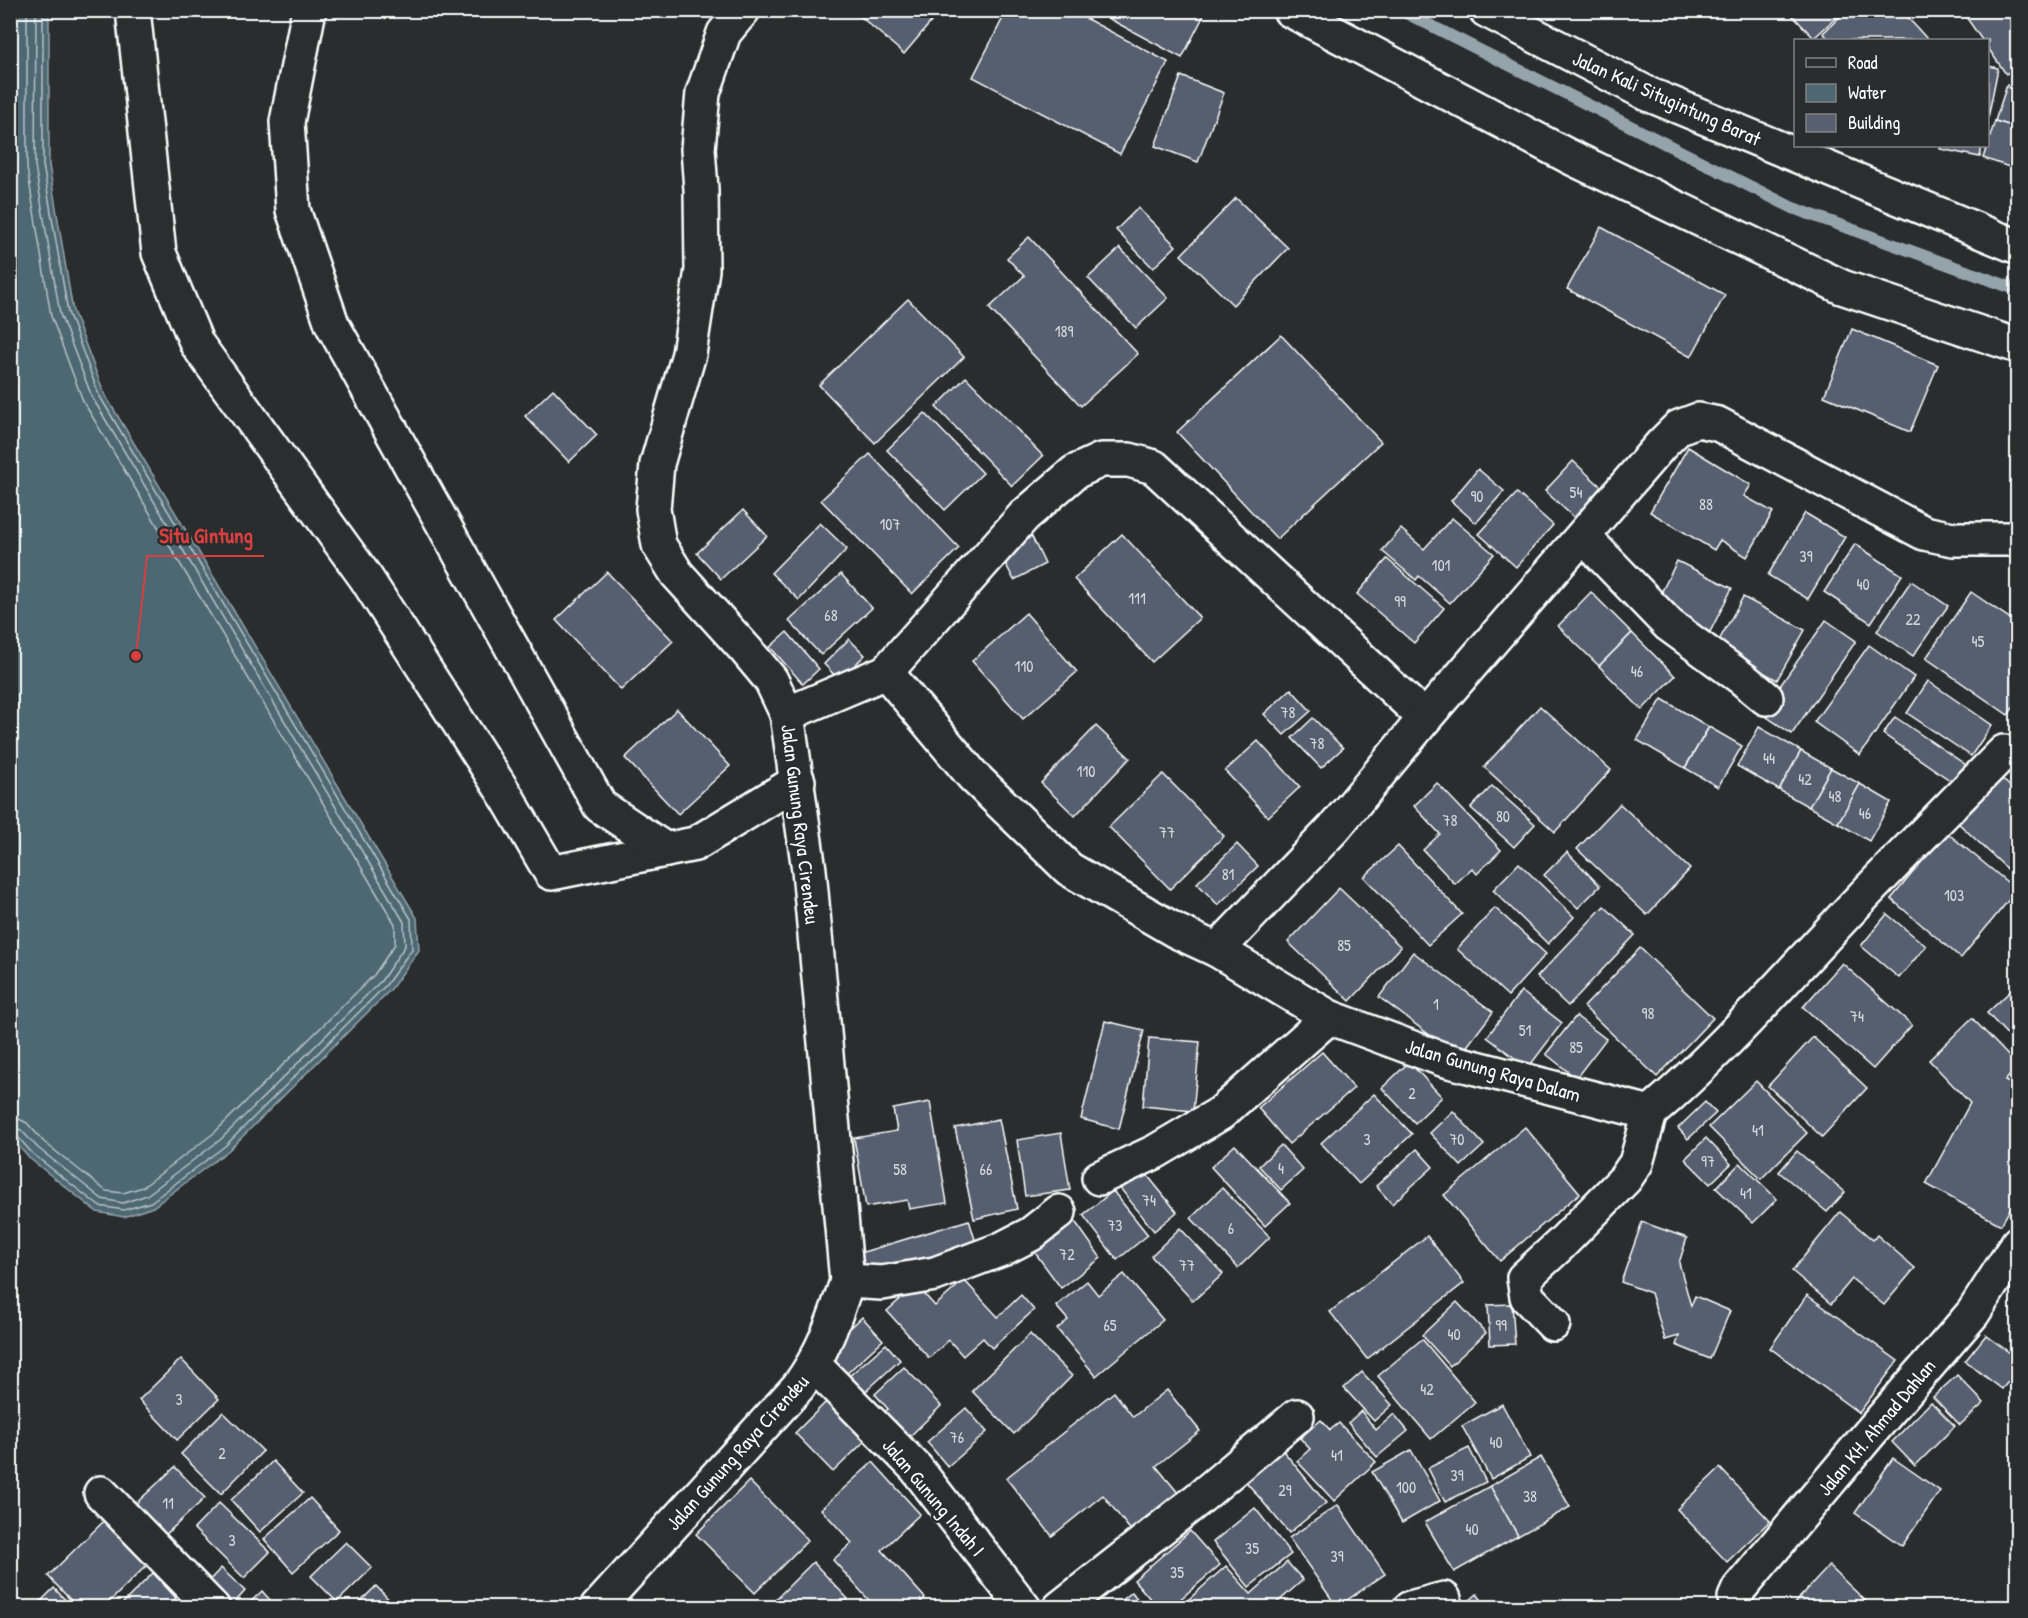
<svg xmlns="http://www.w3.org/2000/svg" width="2028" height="1618" viewBox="0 0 2028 1618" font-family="'Patrick Hand',sans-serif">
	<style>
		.water { fill: #4e6773; stroke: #95a4ab; stroke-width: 1.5 }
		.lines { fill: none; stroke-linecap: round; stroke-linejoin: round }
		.shore { stroke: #b8c2c7; stroke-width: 1.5 }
		.stream { stroke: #95a4ab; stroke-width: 12 }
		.building { fill: #575f70; stroke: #fff; stroke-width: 1.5 }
		.minor-casing { stroke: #fff; stroke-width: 38 }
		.minor { stroke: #2a2d2e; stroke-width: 33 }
		.labels { text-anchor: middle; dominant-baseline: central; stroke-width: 5; stroke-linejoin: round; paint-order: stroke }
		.number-label { font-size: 16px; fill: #d5d7db }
		.street-label { font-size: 20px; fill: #fff; stroke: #2a2d2e }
		.leader { fill: none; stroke: #da3e3e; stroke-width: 2 }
		.callout-dot { fill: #da3e3e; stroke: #2a2d2e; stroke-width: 2 }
		.callout-label { font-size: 21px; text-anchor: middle; font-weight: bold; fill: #da3e3e; stroke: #2a2d2e; stroke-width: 5; stroke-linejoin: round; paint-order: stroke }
	</style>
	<rect width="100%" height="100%" fill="#2a2d2e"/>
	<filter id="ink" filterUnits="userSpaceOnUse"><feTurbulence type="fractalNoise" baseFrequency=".0167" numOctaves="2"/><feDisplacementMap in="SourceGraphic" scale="12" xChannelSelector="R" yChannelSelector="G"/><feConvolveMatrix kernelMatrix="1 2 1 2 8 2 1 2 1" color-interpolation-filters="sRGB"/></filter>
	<g filter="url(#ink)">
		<polygon class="water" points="49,11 49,165 73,311 104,393 417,918 419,950 391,989 229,1150 153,1207 124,1217 97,1212 29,1158 11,1138 10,11"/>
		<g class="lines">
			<g class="shore">
				<polyline points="10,1118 19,1119 27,1123 44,1142 106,1191 123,1193 143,1187 214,1133 374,975 395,944 395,924 83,401 51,316 27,168 27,10"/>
				<polyline points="10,1127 21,1130 38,1148 102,1199 123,1203 147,1195 220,1140 381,981 405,946 404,922 92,397 60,314 35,166 36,10"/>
				<polyline points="10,1135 17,1136 33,1154 99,1206 124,1210 151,1202 225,1146 386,985 412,949 411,919 99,395 68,312 43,165 43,10"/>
			</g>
			<polyline class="stream" points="1400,10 1793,208 2018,290"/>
		</g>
		<g class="building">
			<polygon points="853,10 929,10 936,16 904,54"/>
			<polygon points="1007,10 1070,10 1168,62 1120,154 973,77"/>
			<polygon points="1093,10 1201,10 1205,13 1182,58"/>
			<polygon points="1787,10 1844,10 1814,38"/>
			<polygon points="1847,10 1901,10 1928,40 1830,40 1823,33"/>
			<polygon points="1975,10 2004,10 2018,30 2018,65 2006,74 1988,48 1988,40 1982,40 1966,17"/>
			<polygon points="1988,66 1998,68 1988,118"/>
			<polygon points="1181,76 1224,93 1198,162 1155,146"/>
			<polygon points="2007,85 2018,88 2018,128 1995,121"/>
			<polygon points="1995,121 2018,128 2018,170 1983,158"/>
			<polygon points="1940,146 1982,146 1980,157 1940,149"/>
			<polygon points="1236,198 1288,248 1233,305 1181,255"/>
			<polygon points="1138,208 1176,246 1153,268 1116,230"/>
			<polygon points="1601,227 1725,295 1691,357 1567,289"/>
			<polygon points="1029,237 1138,354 1081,406 989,308 1024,276 1007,258"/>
			<polygon points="1120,248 1168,298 1136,328 1088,278"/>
			<polygon points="908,299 964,357 875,443 819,385"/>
			<polygon points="1852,329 1938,365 1910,432 1824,396"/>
			<polygon points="1281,335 1381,442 1277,539 1177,432"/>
			<polygon points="966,377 1043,456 1012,486 936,407"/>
			<polygon points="553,389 597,435 569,462 525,416"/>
			<polygon points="925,413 983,473 945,510 887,450"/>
			<polygon points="1688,447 1751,485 1744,496 1773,512 1747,557 1720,540 1714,550 1650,512"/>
			<polygon points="870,454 959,548 912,594 821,500"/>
			<polygon points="1573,461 1608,493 1580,523 1545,491"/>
			<polygon points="1478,469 1504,491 1476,523 1451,501"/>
			<polygon points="1517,493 1553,525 1516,567 1479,534"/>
			<polygon points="743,510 767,536 721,579 697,553"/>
			<polygon points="1805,513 1845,537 1808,599 1768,575"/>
			<polygon points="1452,518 1494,554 1450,603 1419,576 1416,580 1382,551 1401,529 1424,549"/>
			<polygon points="820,523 847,549 799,600 771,573"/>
			<polygon points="1122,534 1200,618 1152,662 1074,579"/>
			<polygon points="1031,535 1045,564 1014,580 999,551"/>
			<polygon points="1855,544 1902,575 1871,623 1824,592"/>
			<polygon points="1387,559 1444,608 1414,643 1357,594"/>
			<polygon points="1677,561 1732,588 1710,632 1655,605"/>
			<polygon points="607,572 673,641 621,690 556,620"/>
			<polygon points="841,574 872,608 821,655 789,621"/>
			<polygon points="1911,581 1948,606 1913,656 1877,631"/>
			<polygon points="1591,592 1632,633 1599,666 1558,626"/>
			<polygon points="1971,592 2018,624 2018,701 2008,715 1926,658"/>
			<polygon points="1743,597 1805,630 1777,680 1716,646"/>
			<polygon points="1026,613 1077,672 1023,719 972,661"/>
			<polygon points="1826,620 1856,641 1792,734 1761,713"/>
			<polygon points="787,632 819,669 803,684 770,647"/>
			<polygon points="1632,633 1675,676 1642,710 1599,666"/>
			<polygon points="849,639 865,655 839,680 824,664"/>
			<polygon points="1869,645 1914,677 1860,755 1814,722"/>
			<polygon points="1928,681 1992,725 1971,756 1907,713"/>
			<polygon points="1291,689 1311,711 1284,735 1264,714"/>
			<polygon points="1662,699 1709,727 1685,768 1637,740"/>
			<polygon points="1540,706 1611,770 1555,832 1484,767"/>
			<polygon points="677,709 730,766 678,814 625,758"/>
			<polygon points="1895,717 1969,767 1957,785 1883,734"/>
			<polygon points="1313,718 1343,748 1321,768 1292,738"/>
			<polygon points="1096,726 1130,758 1075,816 1041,783"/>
			<polygon points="1709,727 1742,746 1718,787 1685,768"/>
			<polygon points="1759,727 1801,751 1779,790 1737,766"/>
			<polygon points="1258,741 1300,787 1268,817 1225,771"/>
			<polygon points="1801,751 1831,768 1809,807 1779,790"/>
			<polygon points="1831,768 1860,784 1838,823 1809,807"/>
			<polygon points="1163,774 1224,836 1170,889 1109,827"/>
			<polygon points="1999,776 2018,794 2018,879 1956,821"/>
			<polygon points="1437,783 1501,850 1477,874 1472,868 1455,884 1423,850 1440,834 1414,806"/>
			<polygon points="1860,784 1891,802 1869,841 1838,823"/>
			<polygon points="1492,786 1535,824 1514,847 1471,808"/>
			<polygon points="1620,804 1690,869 1647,915 1577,849"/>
			<polygon points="1946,832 2017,890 1961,958 1891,899"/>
			<polygon points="1237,844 1258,866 1218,905 1197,883"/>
			<polygon points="1398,846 1462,914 1428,945 1364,877"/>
			<polygon points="1567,852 1600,886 1578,908 1544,875"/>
			<polygon points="1519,863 1574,917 1548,944 1493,890"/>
			<polygon points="1339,888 1401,947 1350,1001 1288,942"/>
			<polygon points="1604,906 1635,935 1568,1006 1537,977"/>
			<polygon points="1495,908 1546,954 1508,996 1457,949"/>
			<polygon points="1887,914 1926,946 1899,978 1861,946"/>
			<polygon points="1640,948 1713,1018 1657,1077 1584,1007"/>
			<polygon points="1413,952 1493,1012 1459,1057 1379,997"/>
			<polygon points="1842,963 1912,1025 1873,1069 1803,1007"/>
			<polygon points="2018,984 2018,1046 1987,1013"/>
			<polygon points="1521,991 1562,1023 1528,1068 1487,1037"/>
			<polygon points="1576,1016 1606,1039 1576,1078 1546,1054"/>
			<polygon points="1972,1018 2018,1066 2005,1081 2018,1087 2018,1195 2001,1225 1926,1184 1970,1103 1929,1060"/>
			<polygon points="1105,1021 1144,1030 1119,1129 1081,1119"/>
			<polygon points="1813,1037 1867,1088 1822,1137 1768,1086"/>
			<polygon points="1149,1038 1200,1042 1193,1111 1143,1106"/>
			<polygon points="1322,1052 1354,1088 1289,1144 1258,1108"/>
			<polygon points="1409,1062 1442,1097 1415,1123 1382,1088"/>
			<polygon points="1756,1081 1807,1133 1761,1179 1709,1127"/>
			<polygon points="1374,1094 1412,1134 1359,1184 1321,1143"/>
			<polygon points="930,1102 947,1203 909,1209 907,1200 866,1207 854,1138 897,1131 893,1109"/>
			<polygon points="1705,1102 1716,1113 1688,1139 1678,1128"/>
			<polygon points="1453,1111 1484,1145 1461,1166 1430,1133"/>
			<polygon points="999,1119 1017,1209 974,1219 955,1128"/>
			<polygon points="1525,1127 1580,1193 1500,1261 1444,1195"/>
			<polygon points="1061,1133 1070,1190 1025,1196 1017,1140"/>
			<polygon points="1706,1138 1731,1164 1710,1184 1685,1159"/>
			<polygon points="1235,1145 1290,1203 1265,1226 1211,1167"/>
			<polygon points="1281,1145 1303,1170 1281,1190 1259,1166"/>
			<polygon points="1417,1149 1433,1167 1392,1204 1376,1186"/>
			<polygon points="1797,1151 1845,1192 1827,1212 1779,1172"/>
			<polygon points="1740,1163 1777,1199 1753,1223 1716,1188"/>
			<polygon points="1143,1170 1177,1212 1154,1231 1120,1188"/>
			<polygon points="1222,1188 1270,1237 1238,1268 1191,1218"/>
			<polygon points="1113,1191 1148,1235 1117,1260 1083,1215"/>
			<polygon points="1840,1212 1873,1240 1877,1235 1915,1268 1884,1305 1852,1279 1831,1304 1792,1271"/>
			<polygon points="969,1220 977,1246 868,1278 860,1253"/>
			<polygon points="1074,1220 1101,1258 1061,1288 1033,1250"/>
			<polygon points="1642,1222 1687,1238 1679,1263 1691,1306 1695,1296 1730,1311 1710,1359 1676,1345 1679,1336 1665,1340 1651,1293 1621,1282"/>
			<polygon points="1180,1228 1223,1274 1193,1301 1151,1256"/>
			<polygon points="1427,1236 1464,1283 1367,1359 1330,1312"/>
			<polygon points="1124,1274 1163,1320 1096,1376 1057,1329 1068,1320 1056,1306 1087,1281 1098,1295"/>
			<polygon points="964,1280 998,1317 1021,1295 1034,1310 992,1348 983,1338 963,1356 949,1340 929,1358 887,1311 916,1285 935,1306"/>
			<polygon points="1807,1295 1898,1361 1859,1413 1770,1348"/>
			<polygon points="1457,1302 1486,1333 1450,1366 1422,1335"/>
			<polygon points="1512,1304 1515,1344 1490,1345 1488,1305"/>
			<polygon points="862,1317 883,1340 844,1376 823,1354"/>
			<polygon points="1030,1334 1072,1376 1014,1434 972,1391"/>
			<polygon points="1986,1335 2018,1359 2018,1370 2002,1389 1965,1361"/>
			<polygon points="1422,1339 1475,1402 1431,1439 1378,1376"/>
			<polygon points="886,1344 900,1360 864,1393 849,1376"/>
			<polygon points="181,1359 219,1399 177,1440 139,1400"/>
			<polygon points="904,1367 941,1406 901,1445 877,1419 888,1409 875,1394"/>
			<polygon points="1362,1372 1392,1405 1374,1421 1344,1388"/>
			<polygon points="1957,1375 1984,1403 1960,1425 1933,1397"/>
			<polygon points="1167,1390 1200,1431 1156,1466 1179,1494 1132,1532 1103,1495 1052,1536 1006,1478 1114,1392 1133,1417"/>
			<polygon points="831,1397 869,1437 833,1472 795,1433"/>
			<polygon points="1931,1402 1955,1426 1915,1466 1892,1442"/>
			<polygon points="1502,1404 1530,1457 1491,1479 1462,1426"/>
			<polygon points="966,1408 987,1432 948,1467 927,1442"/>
			<polygon points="1361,1411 1376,1430 1394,1414 1408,1431 1377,1457 1348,1423"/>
			<polygon points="223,1412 263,1451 221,1494 181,1454"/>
			<polygon points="1321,1420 1330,1430 1339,1423 1376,1462 1334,1501 1297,1461 1310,1449 1300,1438"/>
			<polygon points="1280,1447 1326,1503 1289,1533 1243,1478"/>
			<polygon points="1469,1448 1486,1482 1445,1502 1428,1468"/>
			<polygon points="1411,1450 1440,1501 1402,1523 1372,1472"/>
			<polygon points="1541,1457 1570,1507 1518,1536 1490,1486"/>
			<polygon points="1893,1458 1940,1491 1902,1546 1855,1513"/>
			<polygon points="273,1461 303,1493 260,1532 231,1500"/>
			<polygon points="873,1462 920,1514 882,1550 925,1598 914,1608 876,1608 833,1560 852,1543 821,1509"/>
			<polygon points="175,1467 205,1498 161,1539 131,1508"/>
			<polygon points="1720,1468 1770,1521 1727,1562 1677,1509"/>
			<polygon points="749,1481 808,1540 755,1593 696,1534"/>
			<polygon points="1490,1486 1518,1536 1454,1572 1425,1522"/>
			<polygon points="310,1498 339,1530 293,1572 264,1539"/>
			<polygon points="219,1503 270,1552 244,1578 194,1529"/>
			<polygon points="1338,1505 1385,1574 1337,1607 1289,1538"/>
			<polygon points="1255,1508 1291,1554 1249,1587 1213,1542"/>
			<polygon points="105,1520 148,1564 103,1608 78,1608 48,1576"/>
			<polygon points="1190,1531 1220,1565 1170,1608 1158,1608 1134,1580"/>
			<polygon points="346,1542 372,1568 337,1602 311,1576"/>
			<polygon points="813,1562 848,1599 839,1608 767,1608"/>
			<polygon points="1287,1562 1303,1580 1271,1608 1179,1608 1226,1566 1251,1594"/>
			<polygon points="1829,1566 1873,1608 1790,1608"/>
			<polygon points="221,1568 245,1591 230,1608 226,1608 204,1586"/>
			<polygon points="153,1573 176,1598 166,1608 118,1608"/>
			<polygon points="376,1586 397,1608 354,1608"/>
			<polygon points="54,1588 73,1608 34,1608"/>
			<polygon points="262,1591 277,1608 244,1608"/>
			<polygon points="1132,1592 1144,1608 1113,1608"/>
			<polygon points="1477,1594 1488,1608 1461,1608"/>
		</g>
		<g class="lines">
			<g class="minor-casing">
				<g id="minor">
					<polyline points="133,10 159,253 197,344 366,578 508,799 551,873 695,844 798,781"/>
					<polyline points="309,10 287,122 293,210 332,324 600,806 666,850"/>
					<polyline points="1290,10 1568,156 1842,287 2018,346"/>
					<polyline points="1486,10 1648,94 2018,247"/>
					<polyline points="1583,536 1669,625 1743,679 1766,698"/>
					<path d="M 886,672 L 973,776 L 1069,869 L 1176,931 L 1217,950 L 1329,1017 L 1442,1059 L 1650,1113 C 1717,1056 1775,990 1836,925 C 1891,866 1948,809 2004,752"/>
					<polyline points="787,714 886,672 1024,516 1075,472 1101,460 1129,460 1154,467 1425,718"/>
					<polyline points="1217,950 1335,827 1425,718 1661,445 1679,427 1698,420 1718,424 1924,533 1953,539 2018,539"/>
					<polyline points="1099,1178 1155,1152 1221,1113 1329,1017"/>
					<polyline points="847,1281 882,1283 935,1274 1002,1249 1031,1234 1059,1212"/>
					<polyline points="1553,1324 1527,1297 1524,1278 1561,1244 1625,1179 1636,1163 1650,1113"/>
					<polyline points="814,1365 916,1468 1024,1608"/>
					<polyline points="101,1493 213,1608"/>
					<path d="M 597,1608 L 798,1387 C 823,1353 834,1321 847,1281 L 809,870 L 787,714 L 771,680 L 746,650 L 677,574 L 659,545 L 653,509 L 657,464 L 689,354 L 702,270 L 701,189 L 698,149 L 703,93 L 724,33 L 743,10"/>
					<polyline points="1060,1608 1197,1500 1297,1416"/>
					<polyline points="1410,1608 1444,1599"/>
					<polyline points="1737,1608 1735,1598 1739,1589 1869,1434 1973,1313 2018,1243"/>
				</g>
			</g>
			<use href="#minor" class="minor"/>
		</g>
	</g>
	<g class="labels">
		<g class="number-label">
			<text x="1064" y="331">189</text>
			<text x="1576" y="492">54</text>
			<text x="1477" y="496">90</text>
			<text x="1706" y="504">88</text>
			<text x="890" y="524">107</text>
			<text x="1806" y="556">39</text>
			<text x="1441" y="565">101</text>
			<text x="1863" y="584">40</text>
			<text x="1137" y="598">111</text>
			<text x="1400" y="601">99</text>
			<text x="831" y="615">68</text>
			<text x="1913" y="619">22</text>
			<text x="1978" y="641">45</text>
			<text x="1024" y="666">110</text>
			<text x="1637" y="671">46</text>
			<text x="1288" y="712">78</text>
			<text x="1317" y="743">78</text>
			<text x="1769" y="758">44</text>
			<text x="1086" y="771">110</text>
			<text x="1805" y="779">42</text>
			<text x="1835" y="796">48</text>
			<text x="1865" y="813">46</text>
			<text x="1503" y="816">80</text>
			<text x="1450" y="820">78</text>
			<text x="1167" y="832">77</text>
			<text x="1228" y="874">81</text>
			<text x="1954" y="895">103</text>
			<text x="1344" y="945">85</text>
			<text x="1436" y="1004">1</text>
			<text x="1648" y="1013">98</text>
			<text x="1857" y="1016">74</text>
			<text x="1525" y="1030">51</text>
			<text x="1576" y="1047">85</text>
			<text x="1412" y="1093">2</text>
			<text x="1758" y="1130">41</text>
			<text x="1367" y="1139">3</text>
			<text x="1457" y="1139">70</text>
			<text x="1708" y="1161">97</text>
			<text x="1281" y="1168">4</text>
			<text x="900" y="1169">58</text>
			<text x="986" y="1169">66</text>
			<text x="1746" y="1193">41</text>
			<text x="1149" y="1200">74</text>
			<text x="1115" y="1225">73</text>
			<text x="1231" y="1228">6</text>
			<text x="1067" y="1254">72</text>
			<text x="1187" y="1265">77</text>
			<text x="1110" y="1325">65</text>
			<text x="1501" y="1325">99</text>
			<text x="1454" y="1334">40</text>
			<text x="1427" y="1389">42</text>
			<text x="179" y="1399">3</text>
			<text x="957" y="1437">76</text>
			<text x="1496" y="1442">40</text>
			<text x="222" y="1453">2</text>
			<text x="1337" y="1455">41</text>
			<text x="1457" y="1475">39</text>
			<text x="1406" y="1487">100</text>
			<text x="1285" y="1490">29</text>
			<text x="1530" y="1496">38</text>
			<text x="168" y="1503">11</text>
			<text x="1472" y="1529">40</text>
			<text x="232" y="1540">3</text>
			<text x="1252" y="1548">35</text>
			<text x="1337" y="1556">39</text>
			<text x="1177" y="1572">35</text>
		</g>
		<g class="street-label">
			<text transform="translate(1667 98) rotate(24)">Jalan Kali Situgintung Barat</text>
			<text transform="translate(801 824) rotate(83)">Jalan Gunung Raya Cirendeu</text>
			<text transform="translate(1493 1070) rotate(16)">Jalan Gunung Raya Dalam</text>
			<text transform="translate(1876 1427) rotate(-50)">Jalan KH. Ahmad Dahlan</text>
			<text transform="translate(737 1452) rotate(-48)">Jalan Gunung Raya Cirendeu</text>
			<text transform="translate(934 1497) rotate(50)">Jalan Gunung Indah I</text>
		</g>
	</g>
	<path class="leader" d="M136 656L147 556H264"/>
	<circle class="callout-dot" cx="136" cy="656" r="6"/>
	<g class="callout-label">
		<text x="206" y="543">Situ Gintung</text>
	</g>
	<rect width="2028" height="1618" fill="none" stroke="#2a2d2e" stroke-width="36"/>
	<rect x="18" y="18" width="1992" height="1582" fill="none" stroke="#fff" stroke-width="2" filter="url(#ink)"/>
	<rect x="1794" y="39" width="195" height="108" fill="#2a2d2e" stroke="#7f8182" stroke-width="1.5"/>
	<rect x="1806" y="58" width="30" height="9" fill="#2a2d2e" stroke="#7f8182" stroke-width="1.5"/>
	<text x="1848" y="69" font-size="18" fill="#ffffff">Road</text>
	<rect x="1806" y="84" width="30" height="18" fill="#4e6773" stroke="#7f8182" stroke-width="1.5"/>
	<text x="1848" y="99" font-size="18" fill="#ffffff">Water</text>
	<rect x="1806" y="114" width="30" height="18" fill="#575f70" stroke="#7f8182" stroke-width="1.5"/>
	<text x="1848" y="129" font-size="18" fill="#ffffff">Building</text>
</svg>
